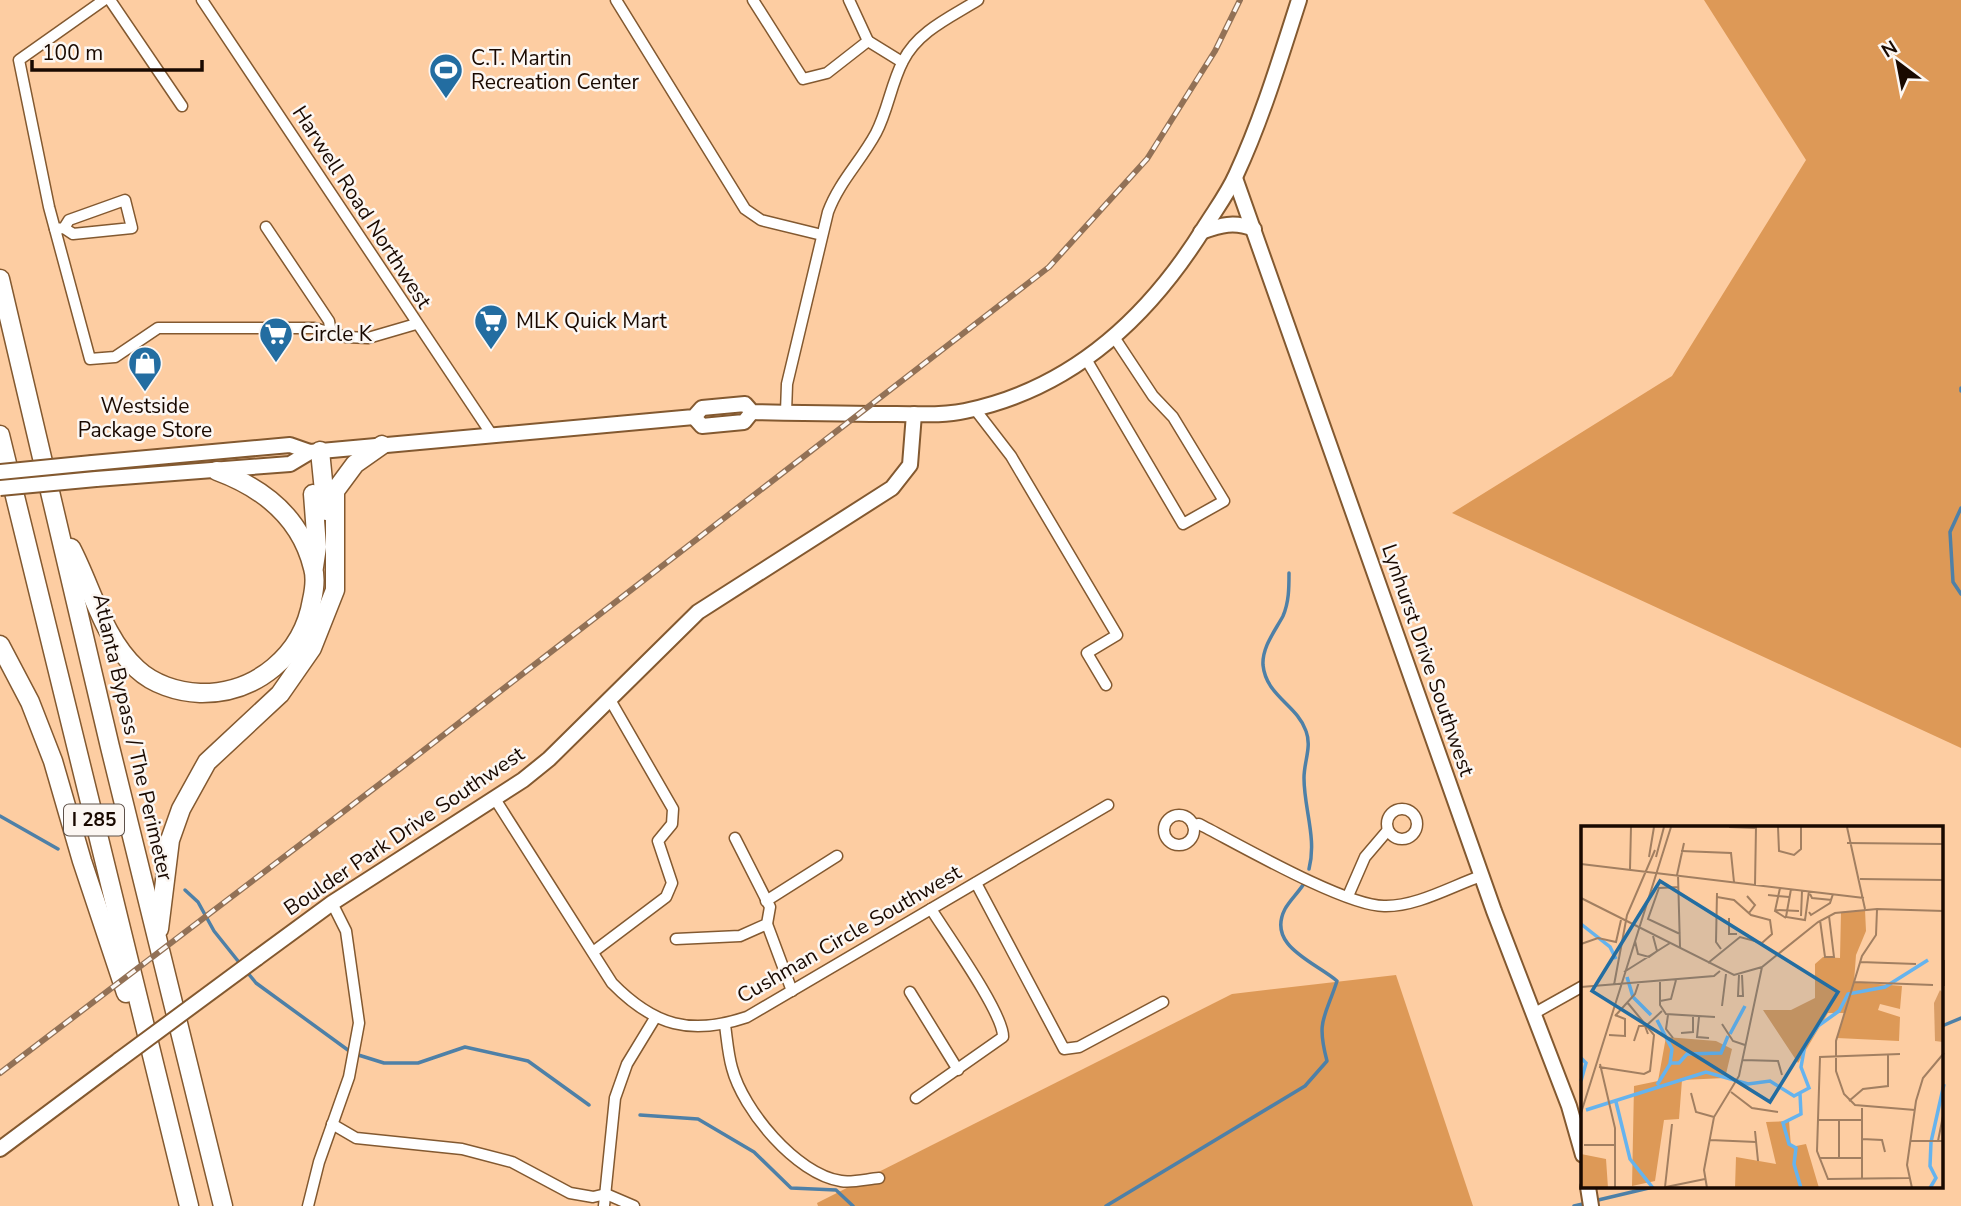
<svg xmlns="http://www.w3.org/2000/svg" width="1961" height="1206" viewBox="0 0 1961 1206" font-family="'Nunito Sans',sans-serif">
	<style>
		.forest { fill: #dd9957 }
		.lines { fill: none; stroke-linecap: round; stroke-linejoin: round }
		.stream { stroke: #4e80a7; stroke-width: 3.5 }
		.street-casing { stroke: #835930; stroke-width: 13 }
		.secondary-casing { stroke: #835930; stroke-width: 18 }
		.highway-casing { stroke: #835930; stroke-width: 21 }
		.street { stroke: #fff; stroke-width: 10 }
		.secondary { stroke: #fff; stroke-width: 14 }
		.highway { stroke: #fff; stroke-width: 18 }
		.rail-casing { stroke: #927156; stroke-width: 6 }
		.rail { stroke: #fcf7f3; stroke-width: 3.5; stroke-dasharray: 10; stroke-linecap: butt }
		.secondary-bridge-casing { stroke: #835930; stroke-width: 18; stroke-linecap: butt }
		.secondary-bridge { stroke: #fff; stroke-width: 14 }
		.labels { text-anchor: middle; dominant-baseline: central; stroke-width: 5; stroke-linejoin: round; paint-order: stroke }
		.shield { fill: #fcf7f3; stroke: #5d5049; stroke-width: 2 }
		.shield-label { font-size: 19px; font-weight: bold; fill: #190900 }
		.poi-label { font-size: 21px; fill: #190900; stroke: #fcf7f3; text-anchor: start }
		.street-label { font-size: 21px; fill: #190900; stroke: #fcf7f3 }
		.inset-river { fill: none; stroke: #65b3ee; stroke-width: 3.5 }
		.inset-road { fill: none; stroke: #a27f61; stroke-width: 2 }
		.view { fill: #236da1; fill-opacity: 0.15; stroke: #236da1; stroke-width: 3.5 }
		.inset-edge { fill: none; stroke: #190900; stroke-width: 3.5 }
	</style>
	<rect width="100%" height="100%" fill="#fdcda2"/>
	<g class="forest">
		<polygon points="1704,0 1961,0 1961,748 1452,513 1672,376 1806,160"/>
		<polygon points="1396,975 1473,1206 818,1206 817,1203 1232,994"/>
	</g>
	<g class="lines">
		<g class="stream">
			<polyline points="1961,388 1961,391"/>
			<polyline points="1961,508 1950,532 1953,582 1961,594"/>
			<path d="M 1289,573 C 1289,588 1289,602 1283,616 C 1275,631 1262,647 1263,665 C 1266,696 1297,705 1306,731 C 1312,747 1304,761 1304,778 C 1304,809 1317,838 1309,869"/>
			<polyline points="0,816 58,849"/>
			<polyline points="185,890 198,902 214,931 242,966"/>
			<polyline points="247,972 256,983 352,1053 384,1063 418,1063 465,1047 528,1061 589,1105"/>
			<polyline points="1942,1026 1961,1018"/>
			<polyline points="640,1115 698,1119 754,1152 791,1188 836,1190 853,1206"/>
			<polyline points="1594,1201 1653,1187"/>
			<path d="M 1106,1206 L 1305,1086 L 1327,1061 C 1316,1020 1325,1018 1337,981 C 1315,962 1266,946 1285,909 C 1290,900 1299,892 1305,882"/>
			<polyline points="1574,1206 1587,1203"/>
		</g>
		<g class="street-casing">
			<g id="street">
				<polyline points="104,0 19,60 49,207 90,359 115,357 158,328 314,328 346,337 368,338 416,324"/>
				<polyline points="110,0 182,106"/>
				<polyline points="202,0 492,435"/>
				<polyline points="616,0 745,209 761,220 822,235"/>
				<polyline points="753,0 803,79 827,73 868,41"/>
				<polyline points="849,0 868,41"/>
				<polyline points="868,41 902,62"/>
				<polyline points="266,227 329,321 331,333"/>
				<polyline points="55,229 64,228 69,220 125,200 132,228 73,234 64,228"/>
				<polyline points="1086,359 1183,524 1224,501 1173,417 1153,396 1114,337"/>
				<polyline points="974,408 1011,456 1117,635 1087,653 1106,685"/>
				<path d="M 786,412 L 787,384 L 828,212 C 839,182 861,161 876,133 C 888,110 891,84 903,61 C 918,31 951,17 978,0"/>
				<path d="M 495,799 L 612,983 C 654,1026 691,1036 747,1017 L 1108,805"/>
				<circle cx="1402" cy="824" r="15"/>
				<circle cx="1179" cy="830" r="15"/>
				<path d="M 1193,825 L 1199,824 C 1238,844 1345,906 1384,906 C 1416,907 1452,886 1481,876"/>
				<polyline points="976,883 1064,1049 1079,1047 1163,1002"/>
				<polyline points="1348,896 1365,857 1388,830"/>
				<polyline points="766,901 837,856"/>
				<polyline points="767,924 792,991"/>
				<polyline points="676,939 740,936 767,924 770,907 735,838"/>
				<polyline points="593,952 666,897 672,883 658,841 672,824 673,809 609,698"/>
				<polyline points="910,992 958,1070"/>
				<polyline points="1533,1014 1583,986"/>
				<path d="M 725,1025 C 727,1039 728,1054 732,1068 C 743,1110 796,1174 841,1181 C 852,1183 867,1179 879,1178"/>
				<path d="M 916,1098 L 1003,1037 C 1004,1014 946,933 931,909"/>
				<polyline points="332,1124 356,1138 462,1149 512,1162 570,1193 593,1197 606,1194 634,1206"/>
				<polyline points="308,1206 319,1162 349,1077 359,1023 346,931 332,903"/>
				<polyline points="604,1206 615,1098 627,1064 655,1018"/>
			</g>
		</g>
		<g class="secondary-casing">
			<g id="secondary">
				<polyline points="1235,178 1494,911 1569,1106 1583,1155"/>
				<path d="M 1201,232 C 1221,225 1234,221 1254,229"/>
				<polyline points="694,417 702,426 744,422 752,412"/>
				<path d="M 92,463 L 290,445 L 310,452 L 694,417 L 702,408 L 745,404 L 752,412 C 800,413 848,414 896,414 C 918,414 943,416 965,411 C 1072,389 1150,316 1206,225 C 1216,209 1228,193 1236,175 C 1262,119 1280,59 1299,0"/>
				<polyline points="96,479 290,464 310,452"/>
				<polyline points="257,958 332,903 523,780 549,759 698,612 892,488 910,465 914,414"/>
				<polyline points="0,1149 119,1060"/>
				<polyline points="1588,1187 1591,1206"/>
			</g>
		</g>
		<g class="highway-casing">
			<g id="highway">
				<polyline points="0,279 110,747 223,1206"/>
				<polyline points="0,435 189,1206"/>
				<polyline points="320,451 326,511"/>
				<polyline points="313,494 317,547 314,567"/>
				<path d="M 71,548 C 92,588 103,638 137,669 C 153,684 177,692 200,693 C 256,694 303,655 312,600 C 314,591 316,578 313,568 C 301,518 263,488 217,471"/>
				<polyline points="0,645 30,702 53,761 82,861 126,993"/>
				<polyline points="159,929 170,840 181,809 207,762 280,694 312,648 335,590 335,491 355,464 382,445"/>
			</g>
		</g>
		<use href="#street" class="street"/>
		<use href="#secondary" class="secondary"/>
		<use href="#highway" class="highway"/>
		<g class="rail-casing">
			<polyline id="rail" points="0,1073 406,764 1049,267 1147,159 1215,51 1240,0"/>
		</g>
		<use href="#rail" class="rail"/>
		<g class="secondary-bridge-casing">
			<g id="secondary-bridge">
				<polyline points="0,472 92,463"/>
				<polyline points="0,488 96,479"/>
				<polyline points="119,1060 257,958"/>
			</g>
		</g>
		<use href="#secondary-bridge" class="secondary-bridge"/>
	</g>
	<defs>
		<g id="stadium-pin" transform="scale(1.75)"><path d="M0 17L-7.5 6A9.5 9.5 0 1 1 7.5 6Z" fill="#236da1" stroke="#fcf7f3"/><path d="M0-5a6.5 5 0 1 0 0 10a6.5 5 0 1 0 0-10ZM-3.5-1.8h7v3.6h-7Z" fill="#fff"/></g>
		<g id="supermarket-pin" transform="scale(1.75)"><path d="M0 17L-7.5 6A9.5 9.5 0 1 1 7.5 6Z" fill="#236da1" stroke="#fcf7f3"/><path d="M-6-5.5h2.5l.6 2H6L4.5 2H-2.5L-4.4-4H-6ZM-1.5 3.2a1.3 1.3 0 1 0 .1 0ZM3 3.2a1.3 1.3 0 1 0 .1 0Z" fill="#fff"/></g>
		<g id="shop-pin" transform="scale(1.75)"><path d="M0 17L-7.5 6A9.5 9.5 0 1 1 7.5 6Z" fill="#236da1" stroke="#fcf7f3"/><path d="M-5-2.5h2.3a2.7 3.5 0 0 1 5.4 0H5L5.5 6h-11ZM-1.5-2.5h3a1.5 2.3 0 0 0-3 0Z" fill="#fff"/></g>
	</defs>
	<g fill-rule="evenodd">
		<use href="#stadium-pin" x="446" y="70"/>
		<use href="#supermarket-pin" x="491" y="321"/>
		<use href="#supermarket-pin" x="276" y="334"/>
		<use href="#shop-pin" x="145" y="363"/>
	</g>
	<g class="labels">
		<rect class="shield" x="64" y="804.5" width="60" height="31" rx="5"/>
		<g class="shield-label">
			<text x="94" y="820">I 285</text>
		</g>
		<g class="poi-label">
			<text x="471" y="58">C.T. Martin<tspan x="471" dy="24">Recreation Center</tspan></text>
			<text x="516" y="321">MLK Quick Mart</text>
			<text x="300" y="334">Circle K</text>
			<text x="145" y="406" text-anchor="middle">Westside<tspan x="145" dy="24">Package Store</tspan></text>
		</g>
		<g class="street-label">
			<text transform="translate(362 207) rotate(57)">Harwell Road Northwest</text>
			<text transform="translate(1428 660) rotate(71)">Lynhurst Drive Southwest</text>
			<text transform="translate(133 737) rotate(77)">Atlanta Bypass / The Perimeter</text>
			<text transform="translate(404 831) rotate(-34)">Boulder Park Drive Southwest</text>
			<text transform="translate(849 934) rotate(-30)">Cushman Circle Southwest</text>
		</g>
	</g>
	<g transform="translate(1581 826)">
		<rect width="362" height="362" fill="#fdcda2"/>
		<path d="M 359,164 L 362,167 L 362,216 L 354,215 L 353,177 Z" fill="#d99d66"/>
		<path d="M 284,84 L 285,105 L 275,129 L 273,156 L 321,160 L 319,183 L 299,178 L 297,184 L 319,191 L 318,215 L 256,212 L 264,187 L 247,187 L 217,237 L 182,184 L 210,184 L 234,172 L 234,138 L 242,131 L 259,132 L 260,86 ZM 85,211 L 135,215 L 151,223 L 144,252 L 101,254 L 98,293 L 83,294 L 74,355 L 51,360 L 53,260 L 77,255 ZM 208,295 L 210,321 L 225,318 L 238,362 L 154,362 L 155,331 L 195,338 L 185,296 ZM 0,328 L 25,333 L 27,362 L 0,362 Z" fill="#dd9957"/>
		<path class="inset-river" d="M 0,98 L 29,121 L 35,133M 46,151 L 52,171 L 70,189M 76,194 L 91,223 L 89,238 L 76,259M 149,208 L 164,180M 0,232 L 5,237 L 0,255M 89,237 L 98,237 L 106,228 L 140,227 L 147,210M 219,268 L 220,288 L 202,297 L 208,318 L 215,322 L 213,338 L 220,362M 35,276 L 49,333 L 72,362M 5,284 L 125,246 L 167,258 L 189,255 L 213,270 L 228,262 L 220,241 L 224,219 L 237,200 L 258,185 L 267,168 L 304,161 L 347,134M 349,362 L 355,352 L 349,340 L 350,316 L 363,258"/>
		<path class="inset-road" d="M 148,1 L 175,2M 197,1 L 198,25 L 213,29 L 220,23 L 220,1M 266,1 L 284,83M 266,17 L 363,18M 100,25 L 150,27 L 153,56M 68,31 L 73,1M 75,31 L 83,1M 0,38 L 283,72M 49,43 L 50,1M 96,49 L 103,17M 97,49 L 99,121M 279,53 L 363,54M 174,59 L 175,1M 98,61 L 78,62 L 67,93 L 99,108M 199,62 L 194,85 L 205,92M 210,63 L 205,91 L 224,94 L 228,65M 136,67 L 135,116 L 140,123M 229,68 L 231,72 L 251,74M 187,69 L 208,71M 166,70 L 174,79 L 168,87M 0,72 L 153,149 L 181,141 L 237,96 L 254,87 L 296,83 L 363,85M 195,84 L 218,85M 296,84 L 295,109 L 281,130 L 255,215 L 255,245 L 263,268 L 274,279 L 334,284M 228,86 L 230,89 L 249,77 L 252,68M 220,90 L 221,65M 148,92 L 148,108 L 156,108M 239,94 L 244,131 L 253,131 L 248,90M 54,115 L 57,128 L 68,131 L 76,125 L 72,110M 0,118 L 17,112 L 35,116 L 40,94M 363,134 L 363,160M 279,136 L 335,138M 127,137 L 159,111 L 181,117 L 191,108 L 189,94 L 170,89 L 153,74 L 136,71M 43,146 L 89,117M 158,149 L 157,170 L 162,170 L 161,149M 79,156 L 79,179 L 85,188 L 134,191M 273,156 L 352,159M 33,159 L 46,89 L 74,24M 0,161 L 133,150 L 139,145M 79,175 L 90,173 L 95,154M 141,180 L 145,148M 87,189 L 85,203 L 92,212M 34,190 L 54,168 L 58,156M 118,191 L 116,211 L 128,212M 141,198 L 152,215 L 164,219M 65,200 L 81,185M 100,207 L 112,206 L 112,191M 28,209 L 44,210 L 44,193 L 34,189M 53,215 L 58,200 L 64,200 L 67,208M 319,228 L 239,231 L 236,325 L 247,353 L 328,352M 162,234 L 197,235 L 201,249M 19,238 L 34,302 L 34,362M 18,241 L 63,248 L 69,245 L 73,209 L 46,176M 150,266 L 171,282 L 197,286M 110,267 L 115,286 L 133,291M 268,275 L 282,263 L 307,260 L 307,228M 0,287 L 90,1M 236,294 L 281,294M 174,305 L 177,335M 281,313 L 301,314 L 304,326M 129,314 L 175,316M 329,315 L 363,315M 357,315 L 362,290M 3,319 L 34,319M 258,331 L 258,294M 238,332 L 281,332M 281,354 L 281,282M 84,361 L 91,298M 85,361 L 124,353M 126,362 L 123,344 L 133,291 L 158,250 L 181,141M 331,362 L 326,339 L 335,275 L 342,252 L 363,227"/>
		<path class="view" d="M 79,55 L 257,166 L 189,276 L 11,165 Z"/>
		<rect width="362" height="362" class="inset-edge"/>
	</g>
	<g transform="translate(1898 63) rotate(328)" stroke="#fcf7f3" stroke-width="5" paint-order="stroke">
	<path d="M0-5L12 26L0 18L-12 26Z" fill="#190900"/>
	<text y="-10" font-size="19" font-weight="bold" text-anchor="middle" fill="#190900">N</text>
	</g>
	<path d="M32 60v10h170v-10" fill="none" stroke="#190900" stroke-width="3.5"/>
	<text x="42" y="60" font-size="21" fill="#190900" stroke="#fcf7f3" stroke-width="5" paint-order="stroke">100 m</text>
</svg>
